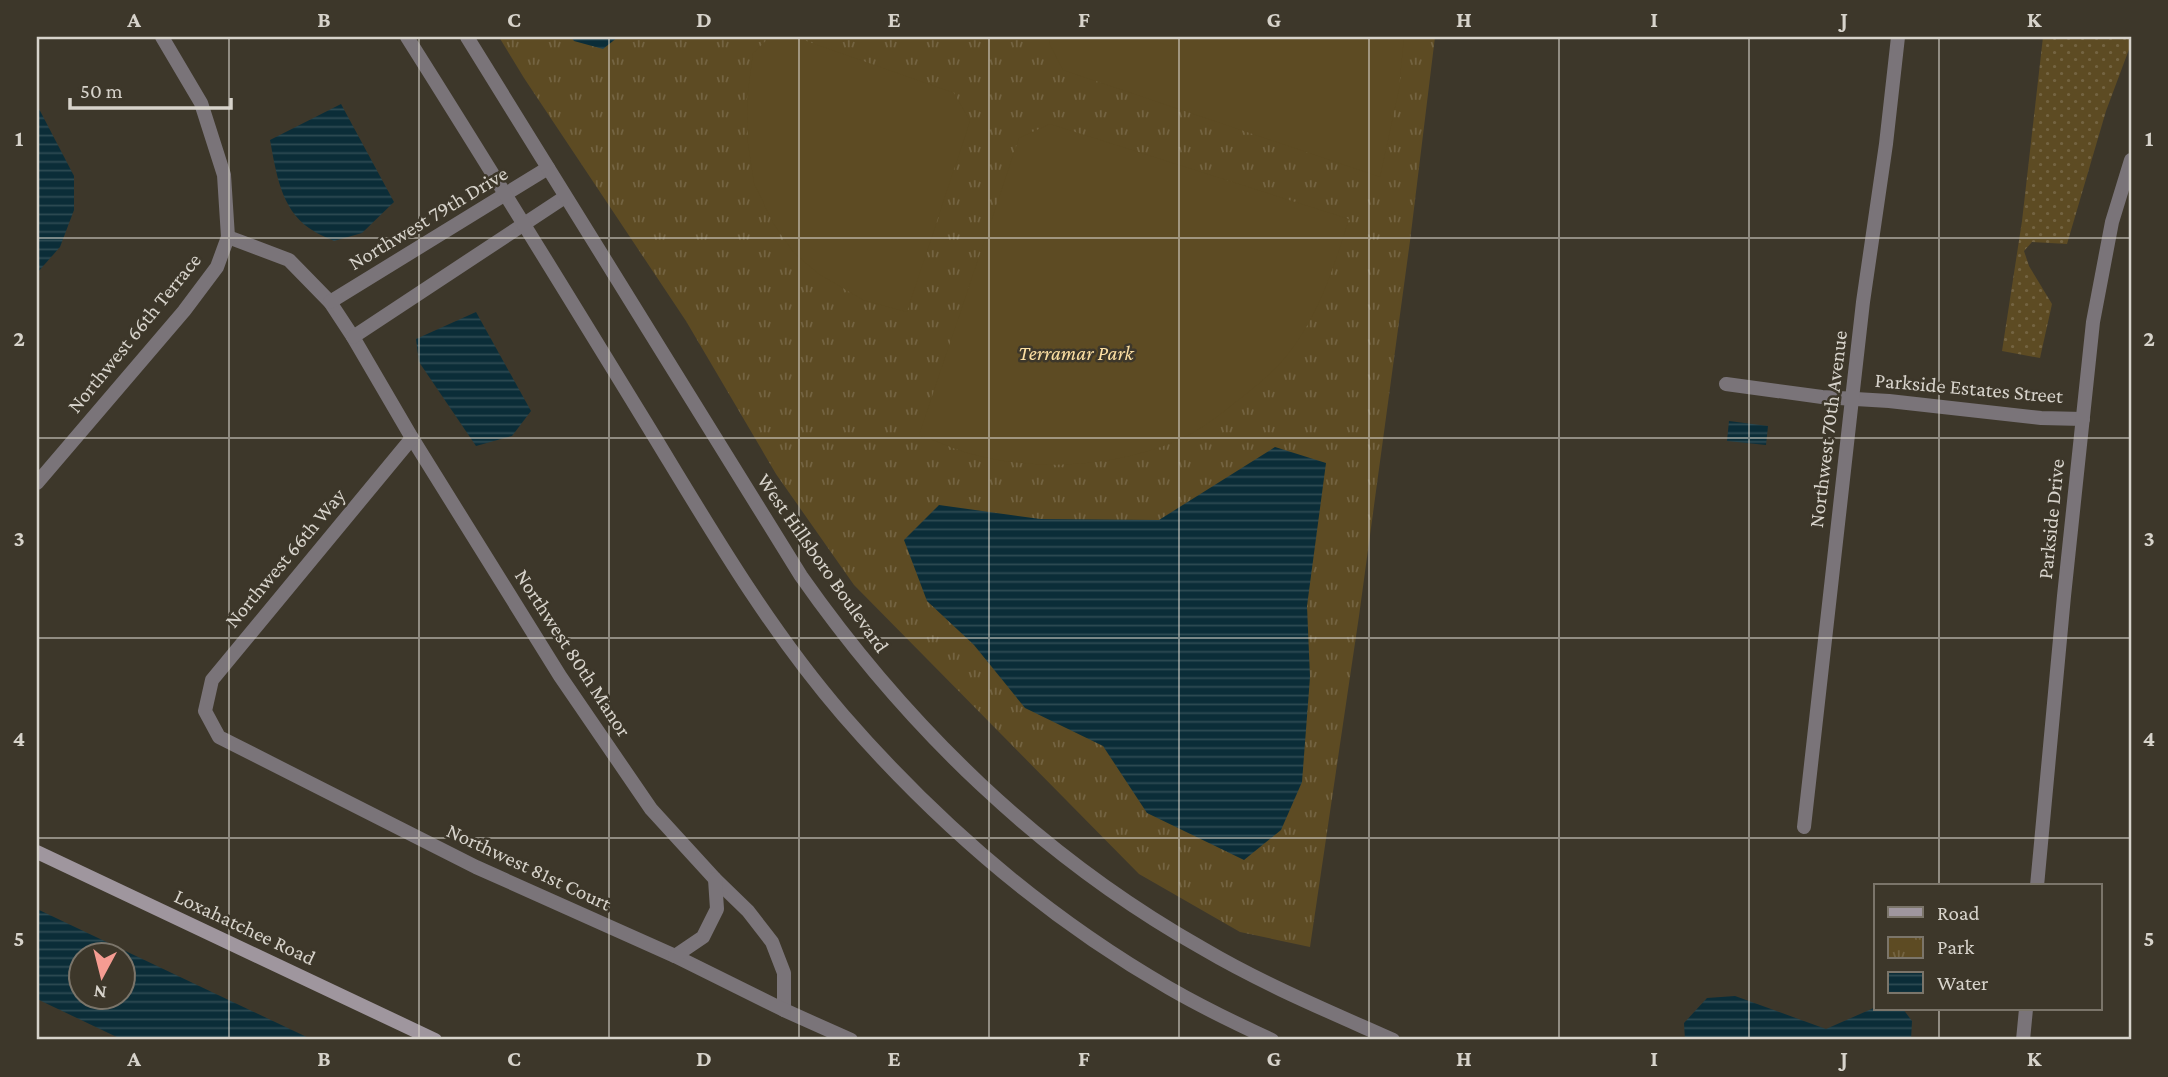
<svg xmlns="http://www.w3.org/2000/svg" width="2168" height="1077" viewBox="0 0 2168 1077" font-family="'Crimson Pro',serif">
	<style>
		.grass { fill: url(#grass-dots) }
		.park { fill: url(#park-tufts) }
		.pitch { fill: #5d4b23 }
		.water { fill: url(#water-rules); fill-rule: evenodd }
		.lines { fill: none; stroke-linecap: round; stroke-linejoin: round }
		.minor { stroke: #7a7479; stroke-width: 14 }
		.tertiary { stroke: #7a7479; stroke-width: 14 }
		.secondary { stroke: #9f969e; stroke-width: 14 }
		.grid { fill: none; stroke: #d7d3cb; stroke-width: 2; stroke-opacity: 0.55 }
		.labels { text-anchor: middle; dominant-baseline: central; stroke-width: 5; stroke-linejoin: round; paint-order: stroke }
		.street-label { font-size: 21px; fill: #d7d3cb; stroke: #3d372a }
		.park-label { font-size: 21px; font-style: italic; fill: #fcdfa3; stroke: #3d372a }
		.neatline { fill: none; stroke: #d7d3cb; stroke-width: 2.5 }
		.grid-label { font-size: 23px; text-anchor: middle; font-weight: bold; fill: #d7d3cb }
	</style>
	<defs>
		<pattern id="grass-dots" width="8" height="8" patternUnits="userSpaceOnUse" patternTransform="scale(1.75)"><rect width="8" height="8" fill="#5d4b23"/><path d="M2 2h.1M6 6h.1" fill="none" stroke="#746442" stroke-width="1.8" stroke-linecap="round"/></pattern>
		<pattern id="park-tufts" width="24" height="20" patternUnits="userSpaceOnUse" patternTransform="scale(1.75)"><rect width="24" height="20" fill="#5d4b23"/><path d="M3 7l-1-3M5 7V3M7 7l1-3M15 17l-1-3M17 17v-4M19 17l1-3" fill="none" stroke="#746442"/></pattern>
		<pattern id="water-rules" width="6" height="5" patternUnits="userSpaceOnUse" patternTransform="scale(1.75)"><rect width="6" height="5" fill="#0b2d38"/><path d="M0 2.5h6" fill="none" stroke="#2e4b53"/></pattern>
	</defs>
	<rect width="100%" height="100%" fill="#3d372a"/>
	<polygon class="grass" points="2043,37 2131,37 2131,44 2106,111 2067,244 2032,242 2024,251 2029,266 2052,304 2040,358 2002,351 2022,221"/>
	<polygon class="park" points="499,37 1435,37 1410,241 1359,616 1310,947 1240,932 1139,874 854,585 776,474 686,321 524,78"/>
	<g class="pitch">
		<polygon points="770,37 795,37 954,93 970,121 907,312 863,300 819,274 794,253 773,223 754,183 748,144 747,99 753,53"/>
		<polygon points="1051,37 1404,37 1399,89 1380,177 1063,70 1049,43"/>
		<path d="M 1050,124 L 1349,219 C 1335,263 1321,309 1294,346 C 1278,369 1254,388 1232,405 C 1215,419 1194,434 1174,442 C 1110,468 1030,472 964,452 C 949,447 934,440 919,435 L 1019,138 Z"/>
	</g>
	<g class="water">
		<polygon points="571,37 618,37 603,49 574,41"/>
		<path d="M 341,104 L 394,202 L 362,233 L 334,241 C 326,237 317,234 309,228 C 281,209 276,172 270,140 Z"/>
		<polygon points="37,105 74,176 74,210 60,247 37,273"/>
		<polygon points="476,312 531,411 512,436 476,446 419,362 416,339"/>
		<polygon points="1729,421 1768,426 1766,445 1727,441"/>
		<polygon points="1275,447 1326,463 1307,606 1310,677 1302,782 1281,830 1244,860 1147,813 1103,746 1025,708 974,645 927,601 904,540 939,505 1040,519 1159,520"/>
		<path d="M 37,909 L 313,1040 L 123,1040 L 37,999 ZM 122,954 L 122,996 L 80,996 L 80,954 Z"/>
		<polygon points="1735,996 1826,1029 1876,1007 1876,1009 1903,1009 1912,1021 1911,1040 1685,1040 1684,1023 1707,998"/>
	</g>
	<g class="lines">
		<g class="minor">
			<polyline points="228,237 289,260 330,302 353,337 412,438 560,676 651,809 715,879 748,911 772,942 784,973 784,1010"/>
			<polyline points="330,302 548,168"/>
			<polyline points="353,337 565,197"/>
			<polyline points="1726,384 1822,397 1889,401 2041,418 2083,419"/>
			<polyline points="412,438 212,680 205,711 219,737 476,867 675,956 784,1010 851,1040"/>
			<polyline points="37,483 184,311 217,267 228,237 224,175 201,103 162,37"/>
			<polyline points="1804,827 1852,399 1863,302 1886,144 1898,37"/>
			<polyline points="675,956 703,937 717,909 715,879"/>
		</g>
		<g class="tertiary">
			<path d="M 407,37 C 488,165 567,294 646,423 C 707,523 766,626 843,715 C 936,822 1046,917 1169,988 C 1202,1007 1237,1024 1272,1040"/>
			<path d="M 467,37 L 801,576 C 907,727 1041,857 1202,948 C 1263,984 1328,1011 1393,1040"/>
			<polyline points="2037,886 2064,596 2093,322 2112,222 2131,160"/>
			<polyline points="2023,1040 2026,1009"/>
		</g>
		<polyline class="secondary" points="37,852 435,1040"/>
	</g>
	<path class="grid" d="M 229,37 L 229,1040M 419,37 L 419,1040M 609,37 L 609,1040M 799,37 L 799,1040M 989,37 L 989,1040M 1179,37 L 1179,1040M 1369,37 L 1369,1040M 1559,37 L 1559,1040M 1749,37 L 1749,1040M 1939,37 L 1939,886M 37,238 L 2131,238M 37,438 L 2131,438M 37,638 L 2131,638M 37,838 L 2131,838M 1939,1009 L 1939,1040"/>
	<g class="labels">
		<g class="street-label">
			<text transform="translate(428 218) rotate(-31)">Northwest 79th Drive</text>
			<text transform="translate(134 333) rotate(-51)">Northwest 66th Terrace</text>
			<text transform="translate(1969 388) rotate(5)">Parkside Estates Street</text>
			<text transform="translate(1828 429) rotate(-83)">Northwest 70th Avenue</text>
			<text transform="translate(2051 519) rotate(-84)">Parkside Drive</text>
			<text transform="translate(285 558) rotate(-50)">Northwest 66th Way</text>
			<text transform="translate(823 563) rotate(55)">West Hillsboro Boulevard</text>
			<text transform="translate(573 653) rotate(57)">Northwest 80th Manor</text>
			<text transform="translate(529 867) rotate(25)">Northwest 81st Court</text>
			<text transform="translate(245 927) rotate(25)">Loxahatchee Road</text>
		</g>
		<g class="park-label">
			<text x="1076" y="353">Terramar Park</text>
		</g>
	</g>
	<rect width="2168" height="1077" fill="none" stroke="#3d372a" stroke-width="77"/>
	<rect x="1874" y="884" width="228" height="126" fill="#3d372a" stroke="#7b756a" stroke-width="2"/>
	<rect x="1888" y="907" width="35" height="10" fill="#9f969e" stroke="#7b756a" stroke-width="2"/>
	<text x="1937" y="920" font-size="21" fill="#d7d3cb">Road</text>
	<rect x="1888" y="937" width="35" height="21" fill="url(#park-tufts)" stroke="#7b756a" stroke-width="2"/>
	<text x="1937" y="954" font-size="21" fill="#d7d3cb">Park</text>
	<rect x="1888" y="972" width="35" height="21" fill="url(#water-rules)" stroke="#7b756a" stroke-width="2"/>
	<text x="1937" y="990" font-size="21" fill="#d7d3cb">Water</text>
	<g transform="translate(102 976) rotate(187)"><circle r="33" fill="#3d372a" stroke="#7b756a" stroke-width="2"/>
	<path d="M0-5L12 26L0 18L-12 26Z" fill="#f59c92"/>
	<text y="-10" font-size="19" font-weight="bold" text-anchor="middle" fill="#d7d3cb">N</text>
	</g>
	<path d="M70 98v10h161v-10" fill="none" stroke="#d7d3cb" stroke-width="3.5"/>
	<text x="80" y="98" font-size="21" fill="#d7d3cb" stroke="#3d372a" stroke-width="5" paint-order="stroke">50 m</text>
	<rect x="38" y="38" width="2092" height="1000" class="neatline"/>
	<g class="grid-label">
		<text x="134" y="27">A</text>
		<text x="324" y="27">B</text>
		<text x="514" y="27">C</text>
		<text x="704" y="27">D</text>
		<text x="894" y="27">E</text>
		<text x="1084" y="27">F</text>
		<text x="1274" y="27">G</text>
		<text x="1464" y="27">H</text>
		<text x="1654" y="27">I</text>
		<text x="1844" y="27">J</text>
		<text x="2034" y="27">K</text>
		<text x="19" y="146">1</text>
		<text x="2149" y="146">1</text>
		<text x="19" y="346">2</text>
		<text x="2149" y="346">2</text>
		<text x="19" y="546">3</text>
		<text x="2149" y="546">3</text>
		<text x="19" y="746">4</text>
		<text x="2149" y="746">4</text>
		<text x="19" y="946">5</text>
		<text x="2149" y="946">5</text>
		<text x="134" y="1066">A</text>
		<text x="324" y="1066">B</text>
		<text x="514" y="1066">C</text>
		<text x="704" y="1066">D</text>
		<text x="894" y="1066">E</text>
		<text x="1084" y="1066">F</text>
		<text x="1274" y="1066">G</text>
		<text x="1464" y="1066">H</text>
		<text x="1654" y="1066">I</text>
		<text x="1844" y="1066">J</text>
		<text x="2034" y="1066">K</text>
	</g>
</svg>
